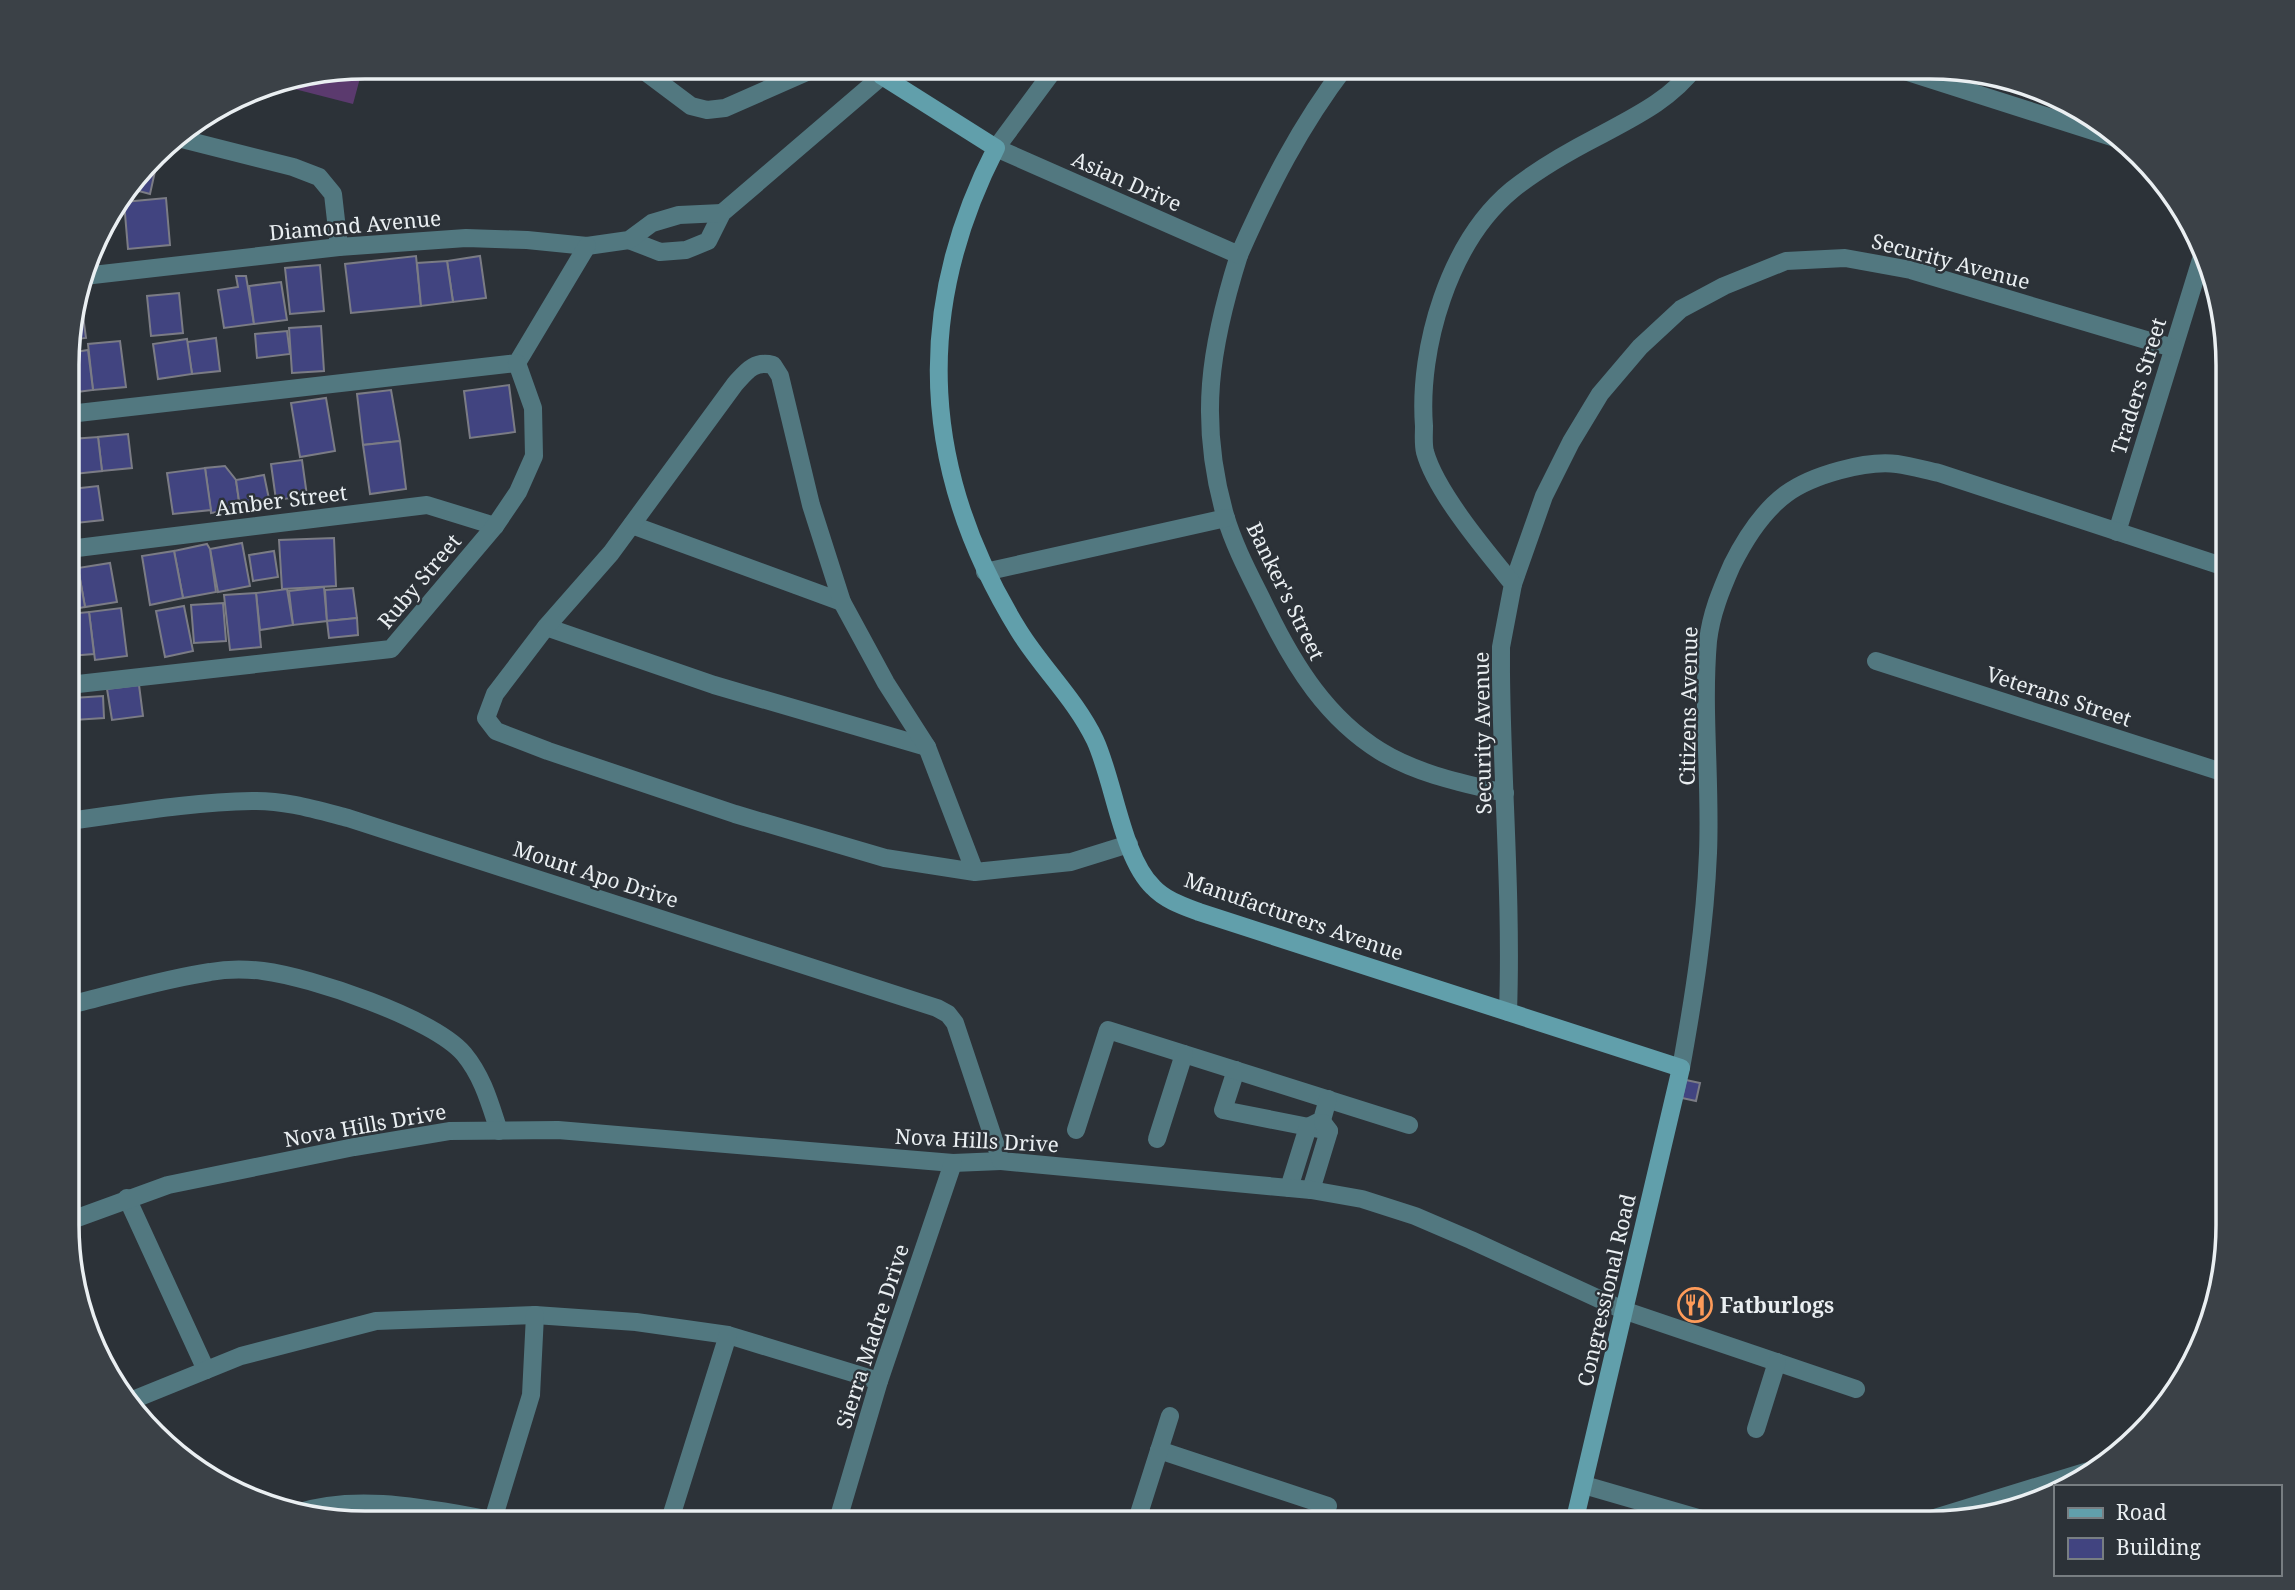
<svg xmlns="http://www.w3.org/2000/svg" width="2295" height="1590" viewBox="0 0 2295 1590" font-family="'Noto Serif',serif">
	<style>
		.grass { fill: #5b3a6e }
		.building { fill: #414480; stroke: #7b7c85; stroke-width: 2 }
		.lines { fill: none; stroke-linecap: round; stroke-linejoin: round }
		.minor { stroke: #527880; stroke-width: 18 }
		.tertiary { stroke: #527880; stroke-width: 18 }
		.secondary { stroke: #619fab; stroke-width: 18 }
		.labels { text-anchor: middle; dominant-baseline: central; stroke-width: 5; stroke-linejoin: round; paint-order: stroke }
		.street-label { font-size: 21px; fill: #eaeff2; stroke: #2c3238 }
		.poi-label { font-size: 21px; font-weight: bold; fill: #eaeff2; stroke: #2c3238; text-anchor: start }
		.rim { fill: none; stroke: #eaeff2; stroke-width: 3.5 }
	</style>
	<rect width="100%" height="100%" fill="#2c3238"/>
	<polygon class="grass" points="363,67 353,104 275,84"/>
	<g class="building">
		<polygon points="159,153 150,194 131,189"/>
		<polygon points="166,198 170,245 128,249 124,202"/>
		<polygon points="416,256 421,306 351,313 345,264"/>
		<polygon points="480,256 486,298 453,302 447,261"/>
		<polygon points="447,261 453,302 421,306 417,263"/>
		<polygon points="320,265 324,311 290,314 285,268"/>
		<polygon points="236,276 246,276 254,324 224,328 218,290 238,287"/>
		<polygon points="281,282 287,320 254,324 249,286"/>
		<polygon points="179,293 183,333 151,336 147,296"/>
		<polygon points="81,301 86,338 69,340 69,327 77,302"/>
		<polygon points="321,326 324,371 292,373 289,328"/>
		<polygon points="287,331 290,354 257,358 255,334"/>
		<polygon points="216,338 220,371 192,374 187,342"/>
		<polygon points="187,339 192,374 158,379 153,344"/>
		<polygon points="120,341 126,387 93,390 88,344"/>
		<polygon points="88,350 93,390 69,393 69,353"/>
		<polygon points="509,385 515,432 470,438 464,391"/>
		<polygon points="391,390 400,441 363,445 357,394"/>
		<polygon points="326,398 335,451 300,457 291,403"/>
		<polygon points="128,434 132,468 102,471 98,437"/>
		<polygon points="98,437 102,471 74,474 71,439"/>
		<polygon points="400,441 406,489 370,494 363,445"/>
		<polygon points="302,460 307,496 276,500 271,464"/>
		<polygon points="225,466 236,480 240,508 211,513 205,468"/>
		<polygon points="205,468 211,510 173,514 167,473"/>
		<polygon points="264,475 270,504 240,508 236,480"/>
		<polygon points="98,486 103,520 76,523 72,489"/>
		<polygon points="334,538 336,586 282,589 279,540"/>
		<polygon points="242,543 250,586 218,592 210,549"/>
		<polygon points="207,544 210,549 216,592 183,598 174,551"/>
		<polygon points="174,551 183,598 150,605 142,556"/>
		<polygon points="274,551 278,577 253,581 249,555"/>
		<polygon points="110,563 117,602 85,607 78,568"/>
		<polygon points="78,568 85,607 69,610 69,569"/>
		<polygon points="324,587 327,621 293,625 289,591"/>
		<polygon points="353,588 357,618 327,621 325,590"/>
		<polygon points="287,589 293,625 260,630 256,593"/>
		<polygon points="256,593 261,647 230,650 224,595"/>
		<polygon points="223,603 226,641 194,643 191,605"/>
		<polygon points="184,606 193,651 165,657 156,611"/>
		<polygon points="121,608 127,656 95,660 89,612"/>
		<polygon points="89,612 94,654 69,656 69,614"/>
		<polygon points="357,618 358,635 329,638 327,621"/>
		<polygon points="139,685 143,716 112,720 107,689"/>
		<polygon points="103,696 104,718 74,720 73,698"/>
		<polygon points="1686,1080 1700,1083 1696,1101 1682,1098"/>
	</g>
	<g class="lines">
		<g class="minor">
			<polyline points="639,67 691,106 707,110 725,108 818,67"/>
			<polyline points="1892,67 2121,140"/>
			<polyline points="174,137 293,167 319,177 333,194 339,247"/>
			<polyline points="996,148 1056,67"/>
			<polyline points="629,240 660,252 686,250 708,241 722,213 882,76"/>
			<path d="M 1239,255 C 1210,347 1198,420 1225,515 C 1235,549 1253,581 1268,612 C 1295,667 1327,718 1380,751 C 1417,774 1462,783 1505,793"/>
			<polyline points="84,276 339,247 466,238 527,240 587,246 629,240 652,223 679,215 722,213"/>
			<polyline points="69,414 517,363 587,246"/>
			<polyline points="632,525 842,602"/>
			<polyline points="2117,532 2203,253"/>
			<polyline points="69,549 427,505 495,526"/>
			<polyline points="985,572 1226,518"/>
			<polyline points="1513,584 1544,496 1571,442 1600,394 1640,347 1681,309 1724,286 1786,261 1845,258 1911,270 2173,348"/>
			<polyline points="546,627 714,685 927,747"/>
			<polyline points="1876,661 2228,774"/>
			<polyline points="69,685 391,649 495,526 518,492 534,456 533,408 517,363"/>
			<path d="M 975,872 L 927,747 L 886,683 L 842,602 L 811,505 L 780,376 L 773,365 C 754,360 746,372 735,384 L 611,553 L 546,627 L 495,694 L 486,718 L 496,731 L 548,751 L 735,814 L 885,858 L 975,872 L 1071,862 L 1129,844"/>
			<path d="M 69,1005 C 115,994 163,979 210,972 C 226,969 247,969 263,971 C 311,977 433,1018 464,1054 C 483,1077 490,1104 499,1131"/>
			<path d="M 1681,1068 C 1694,996 1705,926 1708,853 C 1711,782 1702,711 1708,641 C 1711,614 1721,590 1732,565 C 1744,541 1763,511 1786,494 C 1812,475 1866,460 1897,464 C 1911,466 1925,470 1939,473 L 2228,568"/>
			<polyline points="1236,1070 1223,1110 1329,1131"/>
			<polyline points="1076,1130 1108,1030 1409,1125"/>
			<polyline points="1157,1139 1184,1054"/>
			<polyline points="1289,1188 1308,1127 1322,1120 1328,1099"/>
			<polyline points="1311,1190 1329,1131 1323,1123"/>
			<polyline points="127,1198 206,1370"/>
			<polyline points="69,1221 168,1185 354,1147 449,1131 558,1130 953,1163 1001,1161"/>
			<polyline points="1623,1310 1856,1389"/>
			<polyline points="130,1401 241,1356 376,1321 535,1315 636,1322 728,1335 879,1381"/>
			<polyline points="1756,1429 1777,1362"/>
			<polyline points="1159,1450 1328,1506"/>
			<polyline points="1584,1485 1715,1523"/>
			<path d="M 296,1513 C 359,1493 428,1509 493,1520"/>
			<polyline points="492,1523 531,1395 535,1315"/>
			<polyline points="669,1523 728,1335"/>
			<polyline points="837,1523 879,1381 953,1163"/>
			<polyline points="1136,1523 1170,1416"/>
			<polyline points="1918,1523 2088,1471"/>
		</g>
		<g class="tertiary">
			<path d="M 996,148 L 1239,255 C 1269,187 1300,126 1345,67"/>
			<path d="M 69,821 C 129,813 191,802 252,801 C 284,800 317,810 348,818 L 937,1008 L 948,1014 L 955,1023 L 1001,1161 L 1311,1190 L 1362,1199 L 1415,1216 L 1471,1240 L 1623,1310"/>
			<path d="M 1508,1012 C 1512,898 1502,786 1501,673 L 1501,647 L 1513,584 C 1486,551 1436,492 1425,452 C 1423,444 1424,434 1424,426 C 1418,348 1449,242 1512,190 C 1537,170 1568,152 1597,137 C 1632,118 1671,100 1695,67"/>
		</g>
		<path class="secondary" d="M 874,67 L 882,76 L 996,148 C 911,314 922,474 1019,631 C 1042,668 1076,700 1095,740 C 1114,781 1122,857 1153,887 C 1165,900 1183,906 1199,912 L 1681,1068 L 1574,1523"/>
	</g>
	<defs>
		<g id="restaurant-ring" transform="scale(1.75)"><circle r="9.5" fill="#2c3238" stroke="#fe9b59" stroke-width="1.5"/><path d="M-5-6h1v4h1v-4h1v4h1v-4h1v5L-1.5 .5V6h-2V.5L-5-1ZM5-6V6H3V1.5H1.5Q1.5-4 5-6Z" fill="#fe9b59"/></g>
	</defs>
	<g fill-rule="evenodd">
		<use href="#restaurant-ring" x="1695" y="1305"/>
	</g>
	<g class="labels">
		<g class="street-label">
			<text transform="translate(1127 181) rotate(24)">Asian Drive</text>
			<text transform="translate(355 225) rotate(-5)">Diamond Avenue</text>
			<text transform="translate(1951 261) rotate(15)">Security Avenue</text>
			<text transform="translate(2138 386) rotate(-73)">Traders Street</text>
			<text transform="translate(281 500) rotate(-7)">Amber Street</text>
			<text transform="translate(419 581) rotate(-50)">Ruby Street</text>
			<text transform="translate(1286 591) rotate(64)">Banker's Street</text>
			<text transform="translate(2059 696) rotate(18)">Veterans Street</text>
			<text transform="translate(1688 706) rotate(-89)">Citizens Avenue</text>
			<text transform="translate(1482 733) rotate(-91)">Security Avenue</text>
			<text transform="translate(596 874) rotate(18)">Mount Apo Drive</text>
			<text transform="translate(1294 916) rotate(19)">Manufacturers Avenue</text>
			<text transform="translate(365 1125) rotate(-10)">Nova Hills Drive</text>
			<text transform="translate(977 1140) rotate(3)">Nova Hills Drive</text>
			<text transform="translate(1606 1290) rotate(-77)">Congressional Road</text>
			<text transform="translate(872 1336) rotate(-72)">Sierra Madre Drive</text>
		</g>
		<g class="poi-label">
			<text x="1720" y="1305">Fatburlogs</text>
		</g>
	</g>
	<path d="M0 0H2295V1590H0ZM365 79H1930A286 286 0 0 1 2216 365V1225A286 286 0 0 1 1930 1511H365A286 286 0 0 1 79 1225V365A286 286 0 0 1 365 79Z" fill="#3b4147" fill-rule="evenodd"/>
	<path class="rim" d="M365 79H1930A286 286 0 0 1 2216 365V1225A286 286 0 0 1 1930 1511H365A286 286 0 0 1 79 1225V365A286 286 0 0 1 365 79Z"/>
	<rect x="2054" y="1485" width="228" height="91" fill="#2c3238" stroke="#787e82" stroke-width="2"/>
	<rect x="2068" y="1508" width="35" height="10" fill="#619fab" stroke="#787e82" stroke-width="2"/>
	<text x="2116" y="1520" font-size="21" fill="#eaeff2">Road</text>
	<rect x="2068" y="1538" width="35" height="21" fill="#414480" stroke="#787e82" stroke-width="2"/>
	<text x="2116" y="1555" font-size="21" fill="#eaeff2">Building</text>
</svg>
